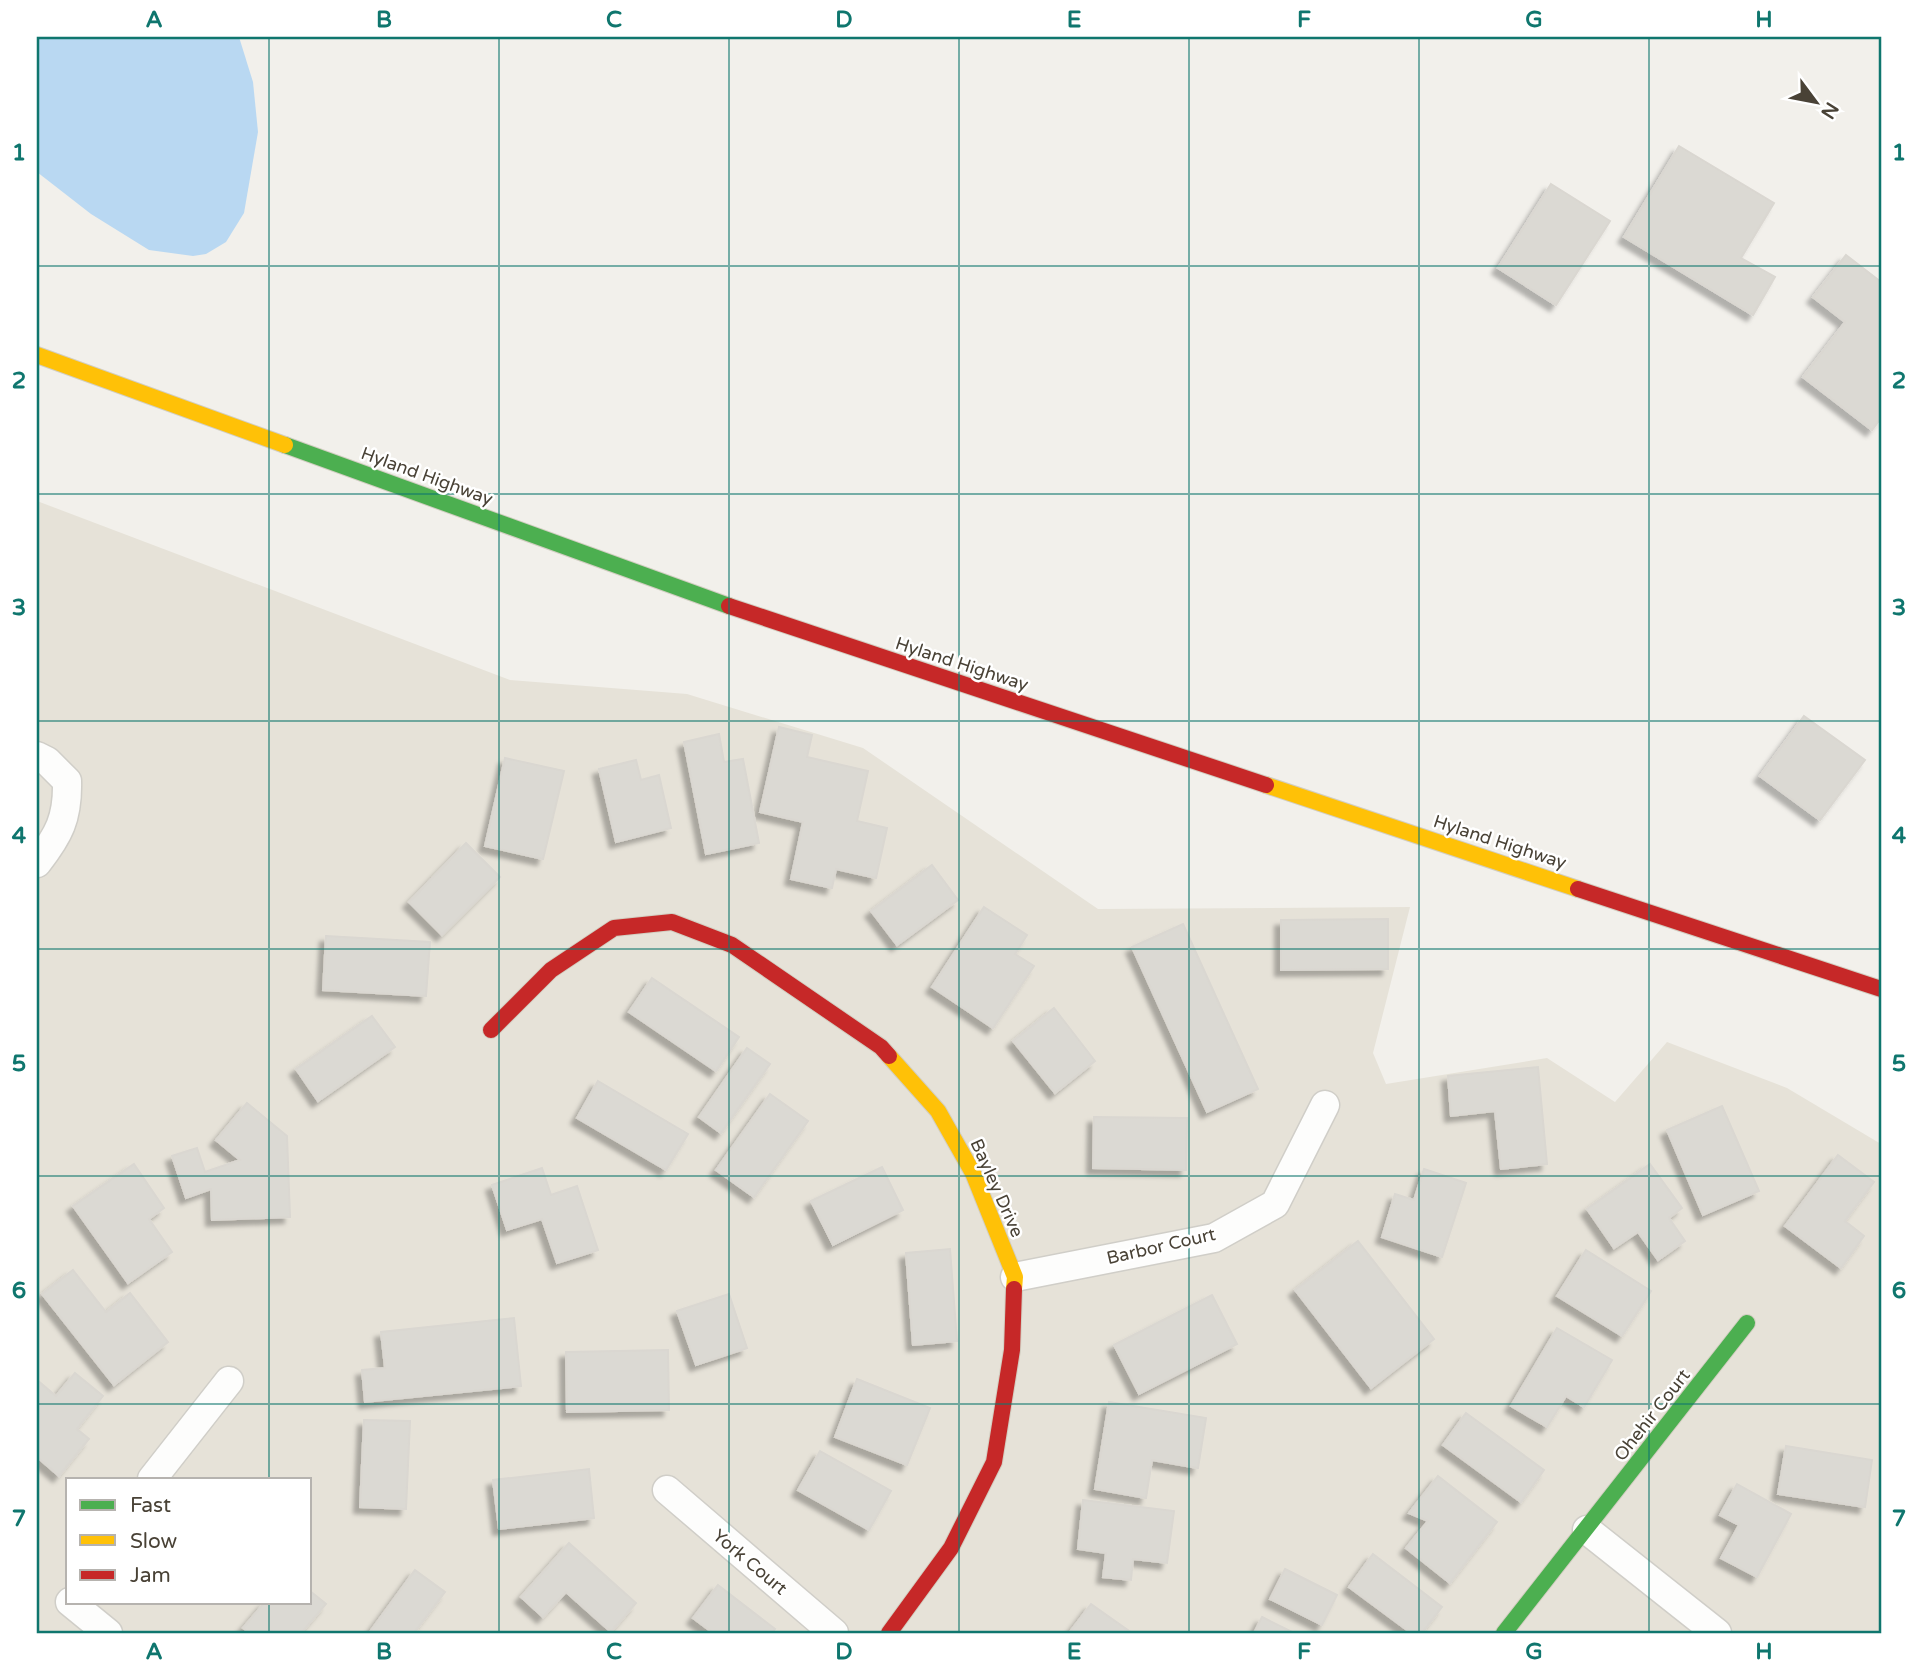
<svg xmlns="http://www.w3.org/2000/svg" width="1918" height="1670" viewBox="0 0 1918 1670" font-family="'Varela Round',sans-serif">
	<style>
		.residential { fill: #e6e2d8; fill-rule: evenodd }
		.water { fill: #b9d8f2 }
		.building { fill: #dbd9d3; stroke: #dad7d1; stroke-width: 2; filter: url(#shadow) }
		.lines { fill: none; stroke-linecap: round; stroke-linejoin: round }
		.street-casing { stroke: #d0cec8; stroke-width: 31 }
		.fast-casing { stroke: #d2cec1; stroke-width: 18 }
		.slow-casing { stroke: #d2cec1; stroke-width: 18 }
		.jam-casing { stroke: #d2cec1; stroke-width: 18 }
		.street { stroke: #fdfdfc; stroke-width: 28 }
		.fast { stroke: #4caf50; stroke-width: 16 }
		.slow { stroke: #ffc107; stroke-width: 16 }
		.jam { stroke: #c62828; stroke-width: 16 }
		.grid { fill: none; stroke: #0f766e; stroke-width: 2; stroke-opacity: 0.55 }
		.labels { text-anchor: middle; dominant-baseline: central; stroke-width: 5; stroke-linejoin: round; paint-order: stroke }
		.street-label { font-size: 18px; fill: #494236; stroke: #fff }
		.neatline { fill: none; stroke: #0f766e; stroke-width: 2.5 }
		.grid-label { font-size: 23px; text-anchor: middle; font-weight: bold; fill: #0f766e }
	</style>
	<defs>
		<filter id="shadow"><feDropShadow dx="-6" dy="6" stdDeviation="2" flood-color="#0004"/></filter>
	</defs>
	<rect width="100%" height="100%" fill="#f2f0eb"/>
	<path class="residential" d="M 37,501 L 510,680 L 687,694 L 863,748 L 1098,909 L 1410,907 L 1373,1053 L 1386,1084 L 1547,1058 L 1615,1102 L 1667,1042 L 1787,1088 L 1881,1144 L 1881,1633 L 37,1633 ZM 68,1479 L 310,1479 L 310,1602 L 68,1602 Z"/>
	<polygon class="water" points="37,37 239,37 253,82 258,132 244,213 226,242 206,254 193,256 149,250 91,214 37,172"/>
	<g class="building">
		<polygon points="1679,146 1774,203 1741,258 1775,277 1753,315 1624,237"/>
		<polygon points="1551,184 1610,221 1556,305 1498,268"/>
		<polygon points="1846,255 1881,282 1881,418 1872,430 1803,377 1845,322 1813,297"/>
		<polygon points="1804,716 1865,760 1820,820 1760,776"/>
		<polygon points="779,727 812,735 807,757 868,771 857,821 887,828 876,878 836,869 832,888 791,879 803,822 760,812"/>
		<polygon points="719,734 724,762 743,759 759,843 706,854 684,742"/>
		<polygon points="505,758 564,771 543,859 485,846"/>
		<polygon points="636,760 641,780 659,775 671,828 616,842 599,769"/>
		<polygon points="466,843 500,877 442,935 409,902"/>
		<polygon points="932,865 958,900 897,945 871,911"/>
		<polygon points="984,907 1027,935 1015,954 1034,966 993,1028 932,987"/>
		<polygon points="1388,919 1388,969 1281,970 1281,920"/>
		<polygon points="1183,924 1258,1089 1207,1112 1132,947"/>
		<polygon points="326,936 430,942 426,996 323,990"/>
		<polygon points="652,978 739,1037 716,1071 629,1012"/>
		<polygon points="1054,1008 1095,1061 1055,1093 1013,1041"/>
		<polygon points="372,1016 395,1047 318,1101 296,1069"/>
		<polygon points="747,1048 770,1064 721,1133 699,1117"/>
		<polygon points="1538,1067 1547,1164 1501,1169 1495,1111 1451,1116 1448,1076"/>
		<polygon points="598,1081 688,1134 666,1170 577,1118"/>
		<polygon points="770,1094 808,1121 754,1197 716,1170"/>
		<polygon points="247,1103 287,1136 290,1217 212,1220 211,1189 186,1198 172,1156 197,1148 205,1172 240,1160 216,1140"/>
		<polygon points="1722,1106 1759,1191 1703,1215 1667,1130"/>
		<polygon points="1094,1117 1187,1118 1186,1170 1093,1168"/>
		<polygon points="1838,1155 1874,1182 1845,1221 1864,1236 1841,1268 1785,1226"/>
		<polygon points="134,1164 164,1208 149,1219 172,1252 128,1283 73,1206"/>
		<polygon points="1650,1164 1682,1208 1669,1218 1685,1241 1658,1260 1638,1232 1614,1248 1587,1209"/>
		<polygon points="882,1167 903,1210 833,1245 811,1201"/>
		<polygon points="542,1168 551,1195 577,1186 598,1250 557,1263 542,1219 507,1230 492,1185"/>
		<polygon points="1424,1169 1466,1183 1442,1257 1382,1237 1395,1194 1414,1200"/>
		<polygon points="1358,1241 1434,1339 1371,1388 1295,1290"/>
		<polygon points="950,1249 957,1341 913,1345 906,1253"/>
		<polygon points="1586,1250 1651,1291 1622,1336 1557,1296"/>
		<polygon points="73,1270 106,1312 130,1293 168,1342 114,1385 42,1294"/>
		<polygon points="729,1294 747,1348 696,1365 677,1311"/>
		<polygon points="1212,1295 1237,1344 1139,1394 1114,1345"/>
		<polygon points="514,1318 521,1386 365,1402 362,1370 385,1368 381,1332"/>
		<polygon points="1557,1328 1612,1360 1584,1407 1566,1396 1547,1427 1511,1406"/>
		<polygon points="668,1350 669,1410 567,1412 566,1352"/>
		<polygon points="75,1373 103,1396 77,1429 89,1439 59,1476 37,1457 37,1380 56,1396"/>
		<polygon points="857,1379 930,1408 907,1465 835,1437"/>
		<polygon points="1109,1402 1206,1418 1198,1468 1152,1460 1146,1498 1095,1489"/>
		<polygon points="1466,1413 1544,1470 1521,1502 1443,1445"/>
		<polygon points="364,1420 410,1421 406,1509 360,1507"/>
		<polygon points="1786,1446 1872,1460 1865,1507 1778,1494"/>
		<polygon points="820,1451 891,1491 869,1530 798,1490"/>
		<polygon points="589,1469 594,1518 499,1529 493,1480"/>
		<polygon points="1438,1476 1497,1522 1450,1583 1406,1548 1428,1521 1409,1513"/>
		<polygon points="1737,1484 1791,1514 1757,1577 1721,1558 1739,1525 1720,1515"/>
		<polygon points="1083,1500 1174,1511 1167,1563 1133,1559 1131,1580 1103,1577 1106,1553 1078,1549"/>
		<polygon points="569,1543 636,1603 611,1632 566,1592 543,1617 521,1597"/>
		<polygon points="1373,1554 1442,1607 1422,1633 1411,1633 1349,1587"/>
		<polygon points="1285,1569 1337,1595 1322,1625 1270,1599"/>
		<polygon points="415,1570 445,1592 414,1633 369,1633"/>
		<polygon points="718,1585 775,1629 772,1633 713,1633 693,1618"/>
		<polygon points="310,1591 326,1604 301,1633 249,1633 243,1628 265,1602 310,1602"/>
		<polygon points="1091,1604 1132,1633 1069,1633"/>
		<polygon points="1262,1617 1294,1633 1254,1633"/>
	</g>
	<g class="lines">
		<g class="street-casing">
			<g id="street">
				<path d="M 37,756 L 47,761 L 67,781 C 68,818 59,835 37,863"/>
				<polyline points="1015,1277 1214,1238 1275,1204 1325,1105"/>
				<polyline points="152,1479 229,1381"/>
				<polyline points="667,1490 834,1633"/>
				<polyline points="1587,1530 1717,1633"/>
				<polyline points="70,1602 108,1633"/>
			</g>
		</g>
		<g class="fast-casing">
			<g id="fast">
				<polyline points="285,445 729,606"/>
				<polyline points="1504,1633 1747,1323"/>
			</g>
		</g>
		<g class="slow-casing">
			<g id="slow">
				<polyline points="37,355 285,445"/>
				<polyline points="1266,785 1578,889"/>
				<polyline points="889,1056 938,1111 973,1173 1015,1277 1014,1289"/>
			</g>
		</g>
		<g class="jam-casing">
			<g id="jam">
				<polyline points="729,606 1266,785"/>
				<polyline points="1578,889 1881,989"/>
				<polyline points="491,1030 551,970 614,928 672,922 732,945 881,1047 889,1056"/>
				<polyline points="889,1633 951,1548 994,1462 1012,1350 1014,1289"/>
			</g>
		</g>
		<use href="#street" class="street"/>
		<use href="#fast" class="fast"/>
		<use href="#slow" class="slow"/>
		<use href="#jam" class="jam"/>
	</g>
	<path class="grid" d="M 269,37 L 269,1479M 499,37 L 499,1633M 729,37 L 729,1633M 959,37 L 959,1633M 1189,37 L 1189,1633M 1419,37 L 1419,1633M 1649,37 L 1649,1633M 37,266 L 1881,266M 37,494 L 1881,494M 37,721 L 1881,721M 37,949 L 1881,949M 37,1176 L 1881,1176M 37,1404 L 1881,1404M 269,1602 L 269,1633"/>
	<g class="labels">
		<g class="street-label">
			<text transform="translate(427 476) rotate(20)">Hyland Highway</text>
			<text transform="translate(962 664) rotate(18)">Hyland Highway</text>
			<text transform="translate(1500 842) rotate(18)">Hyland Highway</text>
			<text transform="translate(997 1188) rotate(66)">Bayley Drive</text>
			<text transform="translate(1161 1246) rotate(-13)">Barbor Court</text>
			<text transform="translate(1652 1415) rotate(-52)">Ohehir Court</text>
			<text transform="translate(750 1562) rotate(40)">York Court</text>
		</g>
	</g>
	<rect width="1918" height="1670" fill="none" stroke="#ffffff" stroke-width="77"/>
	<rect x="66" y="1478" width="245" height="126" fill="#ffffff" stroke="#b6b3af" stroke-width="2"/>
	<rect x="80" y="1500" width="35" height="10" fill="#4caf50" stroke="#b6b3af" stroke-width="2"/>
	<text x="130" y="1512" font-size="21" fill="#494236">Fast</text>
	<rect x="80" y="1535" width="35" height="10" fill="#ffc107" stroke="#b6b3af" stroke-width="2"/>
	<text x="130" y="1548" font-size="21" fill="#494236">Slow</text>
	<rect x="80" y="1570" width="35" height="10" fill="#c62828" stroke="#b6b3af" stroke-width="2"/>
	<text x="130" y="1582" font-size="21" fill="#494236">Jam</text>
	<g transform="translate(1816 102) rotate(122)" stroke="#ffffff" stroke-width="5" paint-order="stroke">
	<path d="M0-5L12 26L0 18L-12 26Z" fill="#494236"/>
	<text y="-10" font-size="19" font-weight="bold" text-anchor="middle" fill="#494236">N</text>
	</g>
	<rect x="38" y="38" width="1842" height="1594" class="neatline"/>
	<g class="grid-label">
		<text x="154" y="27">A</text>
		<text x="384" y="27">B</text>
		<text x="614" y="27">C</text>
		<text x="844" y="27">D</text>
		<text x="1074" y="27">E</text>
		<text x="1304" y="27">F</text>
		<text x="1534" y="27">G</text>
		<text x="1764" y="27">H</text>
		<text x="19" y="160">1</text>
		<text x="1899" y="160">1</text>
		<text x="19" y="388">2</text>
		<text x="1899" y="388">2</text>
		<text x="19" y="615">3</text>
		<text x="1899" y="615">3</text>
		<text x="19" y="843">4</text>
		<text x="1899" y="843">4</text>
		<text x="19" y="1071">5</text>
		<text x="1899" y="1071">5</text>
		<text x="19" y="1298">6</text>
		<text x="1899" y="1298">6</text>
		<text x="19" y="1526">7</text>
		<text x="1899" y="1526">7</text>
		<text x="154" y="1659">A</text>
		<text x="384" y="1659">B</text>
		<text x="614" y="1659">C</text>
		<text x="844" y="1659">D</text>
		<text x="1074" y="1659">E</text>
		<text x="1304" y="1659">F</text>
		<text x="1534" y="1659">G</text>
		<text x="1764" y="1659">H</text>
	</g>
</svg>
